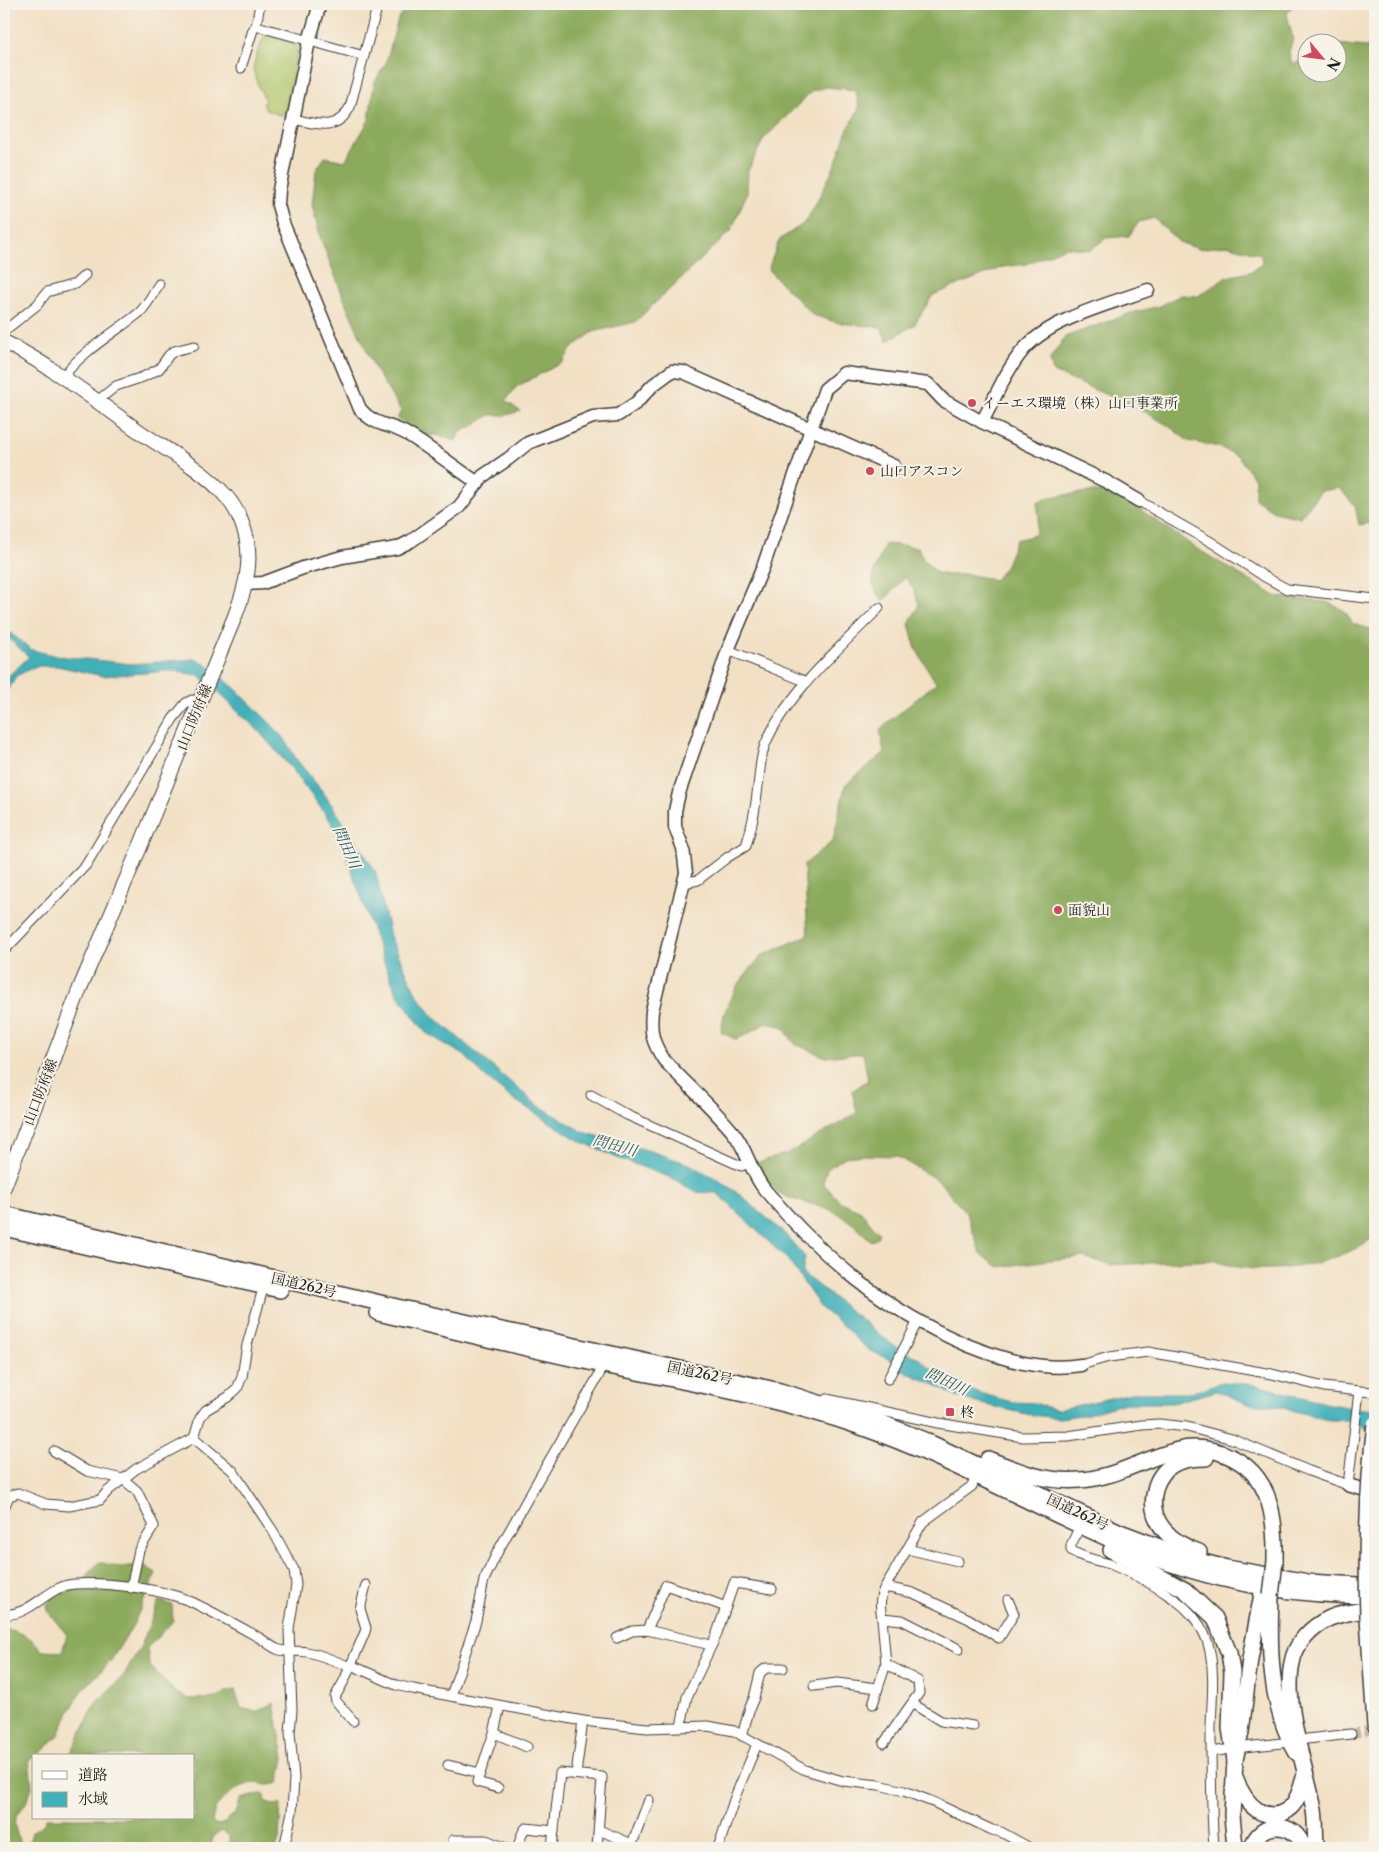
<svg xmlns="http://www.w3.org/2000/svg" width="1379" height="1852" viewBox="0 0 1379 1852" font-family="'Libre Caslon Text','Noto Serif JP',serif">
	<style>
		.green { fill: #afc468; stroke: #667042 }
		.forest { fill: #8baa5c; stroke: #54633c }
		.water { fill: #40b1b9; stroke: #2e666a }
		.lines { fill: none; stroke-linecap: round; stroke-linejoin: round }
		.street-tunnel { stroke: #c7b9a2; stroke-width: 9; stroke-dasharray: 9 4.5; stroke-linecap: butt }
		.street-casing { stroke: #3c3935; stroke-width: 11 }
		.secondary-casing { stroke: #3c3935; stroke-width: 15 }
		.primary-casing { stroke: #3c3935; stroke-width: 16 }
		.highway-casing { stroke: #3c3935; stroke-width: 18 }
		.street { stroke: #fff; stroke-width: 9 }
		.secondary { stroke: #fff; stroke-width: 12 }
		.primary { stroke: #fff; stroke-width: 14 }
		.highway { stroke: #fff; stroke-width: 15 }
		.highway-bridge-casing { stroke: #3c3935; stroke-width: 18; stroke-linecap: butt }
		.highway-bridge { stroke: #fff; stroke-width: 15 }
		.poi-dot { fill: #d1495b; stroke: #f7f3e8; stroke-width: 2 }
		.labels { text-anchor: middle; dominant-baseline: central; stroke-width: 4; stroke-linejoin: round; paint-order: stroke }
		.poi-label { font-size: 14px; fill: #1c1c1c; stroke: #f7f3e8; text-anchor: start }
		.street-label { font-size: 14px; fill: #1c1c1c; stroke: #f7f3e8 }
		.water-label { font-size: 15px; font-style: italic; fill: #2a585b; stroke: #f7f3e8 }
	</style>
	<rect width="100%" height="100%" fill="#f7f3e8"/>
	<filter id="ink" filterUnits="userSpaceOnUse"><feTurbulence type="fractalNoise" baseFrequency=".02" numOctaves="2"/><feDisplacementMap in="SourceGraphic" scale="10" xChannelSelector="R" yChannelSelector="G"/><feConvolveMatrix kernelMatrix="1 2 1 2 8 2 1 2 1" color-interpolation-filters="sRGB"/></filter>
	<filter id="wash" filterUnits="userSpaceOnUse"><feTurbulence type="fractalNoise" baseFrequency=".0096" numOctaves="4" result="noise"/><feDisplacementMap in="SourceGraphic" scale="20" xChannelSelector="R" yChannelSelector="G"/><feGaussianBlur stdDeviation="1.12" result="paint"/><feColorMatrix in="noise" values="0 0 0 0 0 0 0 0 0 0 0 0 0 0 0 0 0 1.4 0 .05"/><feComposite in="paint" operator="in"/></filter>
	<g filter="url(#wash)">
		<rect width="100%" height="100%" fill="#f2e0c4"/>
		<path class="green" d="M 265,35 L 294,43 L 298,48 L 287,109 L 283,115 L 279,115 L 266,110 L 263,103 L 265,100 C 249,67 251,67 265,35 Z"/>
		<g class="forest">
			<polygon points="417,4 1293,4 1287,14 1293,39 1289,52 1292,64 1306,59 1306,72 1336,72 1337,44 1366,47 1375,40 1375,522 1359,525 1355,506 1339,488 1321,491 1300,517 1277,513 1255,499 1255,479 1238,456 1219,447 1188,441 1169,426 1140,409 1053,372 1050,359 1065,337 1131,313 1160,306 1181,295 1198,296 1227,277 1250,272 1262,264 1261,254 1226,245 1199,249 1179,242 1154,218 1139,222 1129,236 1106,238 1090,250 1066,247 1026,264 1003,267 933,295 914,325 887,341 881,327 839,323 813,315 768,270 779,240 803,224 814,208 835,165 845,135 859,108 856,90 827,87 812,91 763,140 748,171 747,193 731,231 635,322 593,332 572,348 563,362 516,387 506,401 520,411 507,415 490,415 473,426 461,432 455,441 436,435 427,436 397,419 401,411 376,371 348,309 320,237 312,204 316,170 325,157 345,161 369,120 374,83 386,63 398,19 407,8"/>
			<path d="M 1090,492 L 1115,492 L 1196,548 L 1277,597 L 1327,602 L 1345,611 L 1353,624 L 1375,630 L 1375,1236 C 1337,1267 1258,1279 1213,1260 L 1111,1265 L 1083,1257 L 1050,1260 L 999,1267 L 981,1255 L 967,1214 L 939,1181 L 896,1156 L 862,1155 L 845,1157 L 827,1169 L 823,1183 L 839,1201 L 861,1211 L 879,1234 L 876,1239 L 871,1241 C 857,1227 843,1214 824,1207 C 811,1203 796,1202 783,1195 C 771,1189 763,1174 756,1163 L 789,1153 L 857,1113 L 852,1091 L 868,1080 L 863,1053 L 826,1057 L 795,1044 L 782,1026 L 766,1023 L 744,1036 L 735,1039 L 721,1032 L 724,1014 L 737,986 L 761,956 L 808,935 L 804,865 L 833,841 L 845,785 L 884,753 L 880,729 L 936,683 L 916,649 L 909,624 L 919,605 L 914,590 L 905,577 L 884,601 C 863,583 877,566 885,544 L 918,547 L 923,559 L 937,573 L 948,575 L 967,574 L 995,580 L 1005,567 L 1016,540 L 1035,535 L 1039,517 L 1037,502 L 1049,497 Z"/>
			<path d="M 99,1562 L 118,1567 L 144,1565 L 156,1574 L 133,1625 L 110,1662 L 81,1692 L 68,1714 L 59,1735 L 43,1751 L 29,1760 L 32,1787 L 25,1805 L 17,1814 L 14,1823 L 21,1848 L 4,1848 L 4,1628 C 21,1633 32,1636 42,1651 L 62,1652 L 67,1635 L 48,1612 L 47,1604 L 58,1593 L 78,1590 L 85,1578 Z"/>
			<path d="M 159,1600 L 172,1605 L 173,1621 L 147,1648 L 149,1665 L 176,1693 L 189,1699 L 218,1698 L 227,1691 L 235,1690 L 241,1708 L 256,1712 L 274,1703 L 284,1758 L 279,1783 C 276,1784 271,1785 268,1785 C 262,1785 257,1782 252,1783 C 234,1787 209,1805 213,1825 L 223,1824 L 236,1812 L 241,1799 L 264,1793 L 266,1803 L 273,1805 L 281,1804 L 279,1840 L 276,1848 L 230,1848 L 229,1836 L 223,1831 L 214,1835 L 211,1844 L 213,1848 L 28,1848 L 32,1832 L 45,1823 L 46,1818 L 194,1818 L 194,1756 L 70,1755 L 96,1703 L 124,1675 L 141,1646 Z"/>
		</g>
		<polygon class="water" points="4,628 32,650 57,656 132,664 194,659 205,663 237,690 283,736 296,759 323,792 375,870 390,936 416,993 433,1016 536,1104 583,1132 650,1151 689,1164 715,1178 738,1193 784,1233 805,1257 802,1273 898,1349 917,1357 934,1371 979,1393 1012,1402 1034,1403 1057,1410 1132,1393 1188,1393 1223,1382 1256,1385 1325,1403 1352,1408 1375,1410 1375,1433 1350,1420 1328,1420 1276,1406 1249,1404 1217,1391 1172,1403 1125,1403 1088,1414 1060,1418 1031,1415 977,1403 953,1395 935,1385 899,1369 893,1361 869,1350 856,1339 843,1326 821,1308 788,1260 717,1193 695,1192 674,1179 615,1157 578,1140 510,1097 484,1076 464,1055 426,1033 397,994 383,960 344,848 330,820 291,768 254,726 239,713 219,692 199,675 171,671 103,676 57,666 36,666 16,676 4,696 4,680 29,657 4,634"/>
	</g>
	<g filter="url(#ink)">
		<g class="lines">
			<polyline class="street-tunnel" points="1351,1734 1375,1729"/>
			<g class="street-casing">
				<g id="street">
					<polyline points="260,4 256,26 364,56"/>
					<polyline points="241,68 253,30 256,26"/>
					<path d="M 293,119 C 315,123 337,133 350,107 L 378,4"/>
					<polyline points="4,331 37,305 47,292 75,284 85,275"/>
					<path d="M 62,378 C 83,350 113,334 139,313 C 147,306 153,293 159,284"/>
					<polyline points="96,402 116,386 143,377 159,369 169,355 174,351 194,346"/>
					<polyline points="1139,501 1211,542 1265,577 1287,589 1375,599"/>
					<polyline points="728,650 807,682"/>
					<path d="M 684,883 L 698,880 L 728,857 L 746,846 C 752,827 756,806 758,786 C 760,772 760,758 765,745 C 786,694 841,647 879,608"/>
					<polyline points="4,951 86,865 173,719 186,703 192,700 199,705"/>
					<polyline points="591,1095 627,1115 741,1166 749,1163"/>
					<polyline points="888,1379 918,1321"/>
					<polyline points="1359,1391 1375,1392"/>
					<polyline points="827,1399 938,1423 1023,1437 1068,1436 1142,1425 1159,1424 1187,1427 1232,1439 1309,1471 1348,1485 1359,1391 1324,1387 1272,1374 1148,1352 1109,1357 1081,1365"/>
					<polyline points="194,1438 233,1471 273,1531 294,1570 296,1585 289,1629 292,1710 290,1732 294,1778 292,1812 284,1848"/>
					<polyline points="54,1451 87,1471 123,1479 137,1491 154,1526 139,1550 131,1588"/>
					<polyline points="4,1508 9,1496 18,1493 46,1504 69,1506 100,1500 108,1491 136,1469 194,1438 200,1418 206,1410 228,1397 237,1389 242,1377 247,1345 265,1282"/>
					<path d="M 1080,1526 L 1071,1545 L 1071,1550 C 1081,1558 1097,1560 1110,1564 C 1132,1573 1155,1585 1174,1599 C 1190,1610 1204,1627 1209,1647 C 1215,1673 1212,1700 1211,1726 C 1211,1767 1211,1808 1214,1848"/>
					<polyline points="907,1549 958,1561"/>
					<polyline points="885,1587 923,1522 972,1486 976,1475"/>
					<path d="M 4,1614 C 31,1617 48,1585 75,1584 C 109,1582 164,1589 194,1603 C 216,1614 237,1625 258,1637 C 264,1640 270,1646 277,1649 C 286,1653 298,1650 307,1652 C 322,1655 336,1661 350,1667"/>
					<polyline points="647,1630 666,1585 726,1607"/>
					<polyline points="617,1638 632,1631 647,1630 711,1645"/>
					<path d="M 959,1649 L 902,1620 L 882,1618 C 880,1607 879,1598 885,1587 L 913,1593 L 969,1619 L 999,1638 L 1014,1614 L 1008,1600"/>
					<polyline points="351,1665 396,1685 413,1689 583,1721 647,1728 708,1726 734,1731 805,1770 843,1781 879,1785 904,1791 933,1802 992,1830 1001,1832 1030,1848"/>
					<polyline points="814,1686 837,1683 878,1688 886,1664 882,1618"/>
					<polyline points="451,1696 476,1621 484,1580 498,1551 542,1473 599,1375 603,1361"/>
					<polyline points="873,1704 878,1688"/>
					<polyline points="913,1704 941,1721 973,1726"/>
					<polyline points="353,1721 336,1701 335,1697 344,1681 365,1632 366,1628 360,1609 366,1585"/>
					<polyline points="681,1726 687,1697 716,1636 734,1583 772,1589"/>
					<polyline points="494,1733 527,1747"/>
					<polyline points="742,1736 750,1707 754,1698 760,1673 766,1668 783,1668"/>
					<polyline points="1307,1739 1351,1734"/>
					<polyline points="884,1743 919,1693 918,1681 886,1664"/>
					<polyline points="1244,1747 1282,1743"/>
					<polyline points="1212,1752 1224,1750"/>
					<polyline points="448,1765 480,1773 494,1733 500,1706"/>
					<polyline points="480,1773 477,1782 498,1788"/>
					<polyline points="576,1774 583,1721"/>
					<polyline points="599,1830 632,1844 631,1848"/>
					<polyline points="453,1840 486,1840 506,1848"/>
					<polyline points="632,1844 649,1800"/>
					<path d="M 517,1848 C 521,1842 520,1833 526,1828 L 554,1831"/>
					<polyline points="552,1848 560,1773 602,1777 597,1848"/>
					<polyline points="718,1848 735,1797 757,1744"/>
				</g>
			</g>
			<g class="secondary-casing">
				<g id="secondary">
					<path d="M 320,4 L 309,41 L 279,190 L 278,205 L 283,223 L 360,409 C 374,426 390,424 407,434 C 432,449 454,467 478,483"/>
					<path d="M 982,422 C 995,398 1006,370 1024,349 C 1052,318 1109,304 1148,290"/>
					<polyline points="246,584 263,583 303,568 342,557 397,548 411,541 459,507 483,476 508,459 528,443 593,417 618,415 636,403 653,385 672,371 683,372 894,466"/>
					<path d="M 1081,1365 C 1041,1371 1004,1360 967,1345 C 885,1310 823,1258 765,1190 C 750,1172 747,1148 732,1131 C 711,1106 686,1084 664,1060 C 652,1042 650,1032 652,1011 L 686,873 L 683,848 L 675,827 L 675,811 L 679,793 L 728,650 L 763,567 L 825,389 L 844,373 L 928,384 L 943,400 L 982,422 L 1107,482 L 1139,501"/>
					<polyline points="1348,1485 1365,1490 1375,1490"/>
				</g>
			</g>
			<g class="primary-casing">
				<path id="primary" d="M 4,342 C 52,366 96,401 140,432 C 168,451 202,469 225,495 C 232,503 237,511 241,521 C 255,553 247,585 235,616 L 140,847 L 80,988 L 4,1187"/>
			</g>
			<g class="highway-casing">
				<g id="highway">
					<polyline points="4,1214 397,1307 780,1391 877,1421 924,1440 1120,1532 1191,1559 1227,1568 1308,1582 1375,1586"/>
					<polyline points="4,1228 280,1290"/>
					<path d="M 378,1313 C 456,1331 534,1351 613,1367 C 695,1384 778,1398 858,1426 C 954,1459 1041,1511 1135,1550 C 1211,1582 1293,1596 1375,1596"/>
					<path d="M 988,1459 C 1018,1471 1047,1483 1080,1480 C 1115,1478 1145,1458 1178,1450 C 1190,1447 1204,1448 1215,1451 C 1270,1466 1276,1513 1275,1561"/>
					<polyline points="1111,1550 1185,1590 1215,1618 1229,1653 1232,1672 1230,1728 1235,1760"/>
					<path d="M 1199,1552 C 1171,1543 1147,1521 1155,1490 C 1157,1479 1165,1468 1176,1463 C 1186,1459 1195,1458 1206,1458"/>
					<path d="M 1271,1596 C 1269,1648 1269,1707 1297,1753"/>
					<polyline points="1368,1618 1375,1725"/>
					<path d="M 1236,1779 C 1243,1802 1267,1829 1291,1807 C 1299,1799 1302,1785 1305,1774"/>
					<polyline points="1235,1848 1232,1815 1235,1760 1241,1732 1250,1659 1262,1594"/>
					<path d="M 1252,1848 C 1258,1820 1297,1820 1303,1848"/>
					<path d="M 1316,1848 C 1315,1836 1316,1822 1314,1810 C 1306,1768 1283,1705 1292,1663 C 1295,1643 1312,1626 1330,1618 C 1344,1612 1360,1611 1375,1609"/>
				</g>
			</g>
			<use href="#street" class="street"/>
			<use href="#secondary" class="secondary"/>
			<use href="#primary" class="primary"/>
			<use href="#highway" class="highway"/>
			<g class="highway-bridge-casing">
				<g id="highway-bridge">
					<polyline points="1271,1596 1275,1561"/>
					<path d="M 1368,1618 C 1366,1553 1367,1488 1375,1424"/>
				</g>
			</g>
			<use href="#highway-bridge" class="highway-bridge"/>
		</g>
	</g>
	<g class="poi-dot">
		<circle cx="972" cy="403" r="5"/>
		<circle cx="870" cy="471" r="5"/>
		<circle cx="1058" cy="910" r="5"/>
		<rect x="945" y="1407" width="10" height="10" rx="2.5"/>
	</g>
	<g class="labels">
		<g class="poi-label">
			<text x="982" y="403">イーエス環境（株）山口事業所</text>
			<text x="880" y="471">山口アスコン</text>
			<text x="1068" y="910">面貌山</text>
			<text x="960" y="1412">柊</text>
		</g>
		<g class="street-label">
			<text transform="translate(194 717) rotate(-68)">山口防府線</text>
			<text transform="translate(40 1092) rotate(-69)">山口防府線</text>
			<text transform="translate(304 1285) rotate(13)">国道262号</text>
			<text transform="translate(700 1373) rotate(12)">国道262号</text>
			<text transform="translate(1078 1512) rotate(25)">国道262号</text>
		</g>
		<g class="water-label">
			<text transform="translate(347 847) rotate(66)">問田川</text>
			<text transform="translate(615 1145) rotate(15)">問田川</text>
			<text transform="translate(947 1381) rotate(25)">問田川</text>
		</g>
	</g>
	<rect width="1379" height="1852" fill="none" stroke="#f7f3e8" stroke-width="20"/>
	<rect x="32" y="1754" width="162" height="65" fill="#f7f3e8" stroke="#9f9d96"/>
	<rect x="42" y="1771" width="25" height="8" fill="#ffffff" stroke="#9f9d96"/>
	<text x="78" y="1780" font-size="15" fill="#1c1c1c">道路</text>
	<rect x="42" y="1792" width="25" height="15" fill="#40b1b9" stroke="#9f9d96"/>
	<text x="78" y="1804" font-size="15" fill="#1c1c1c">水域</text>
	<g transform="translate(1322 58) rotate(119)"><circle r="24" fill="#f7f3e8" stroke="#9f9d96"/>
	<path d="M0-4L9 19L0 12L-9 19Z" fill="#d1495b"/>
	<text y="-8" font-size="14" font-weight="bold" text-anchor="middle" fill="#1c1c1c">N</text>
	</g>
</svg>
